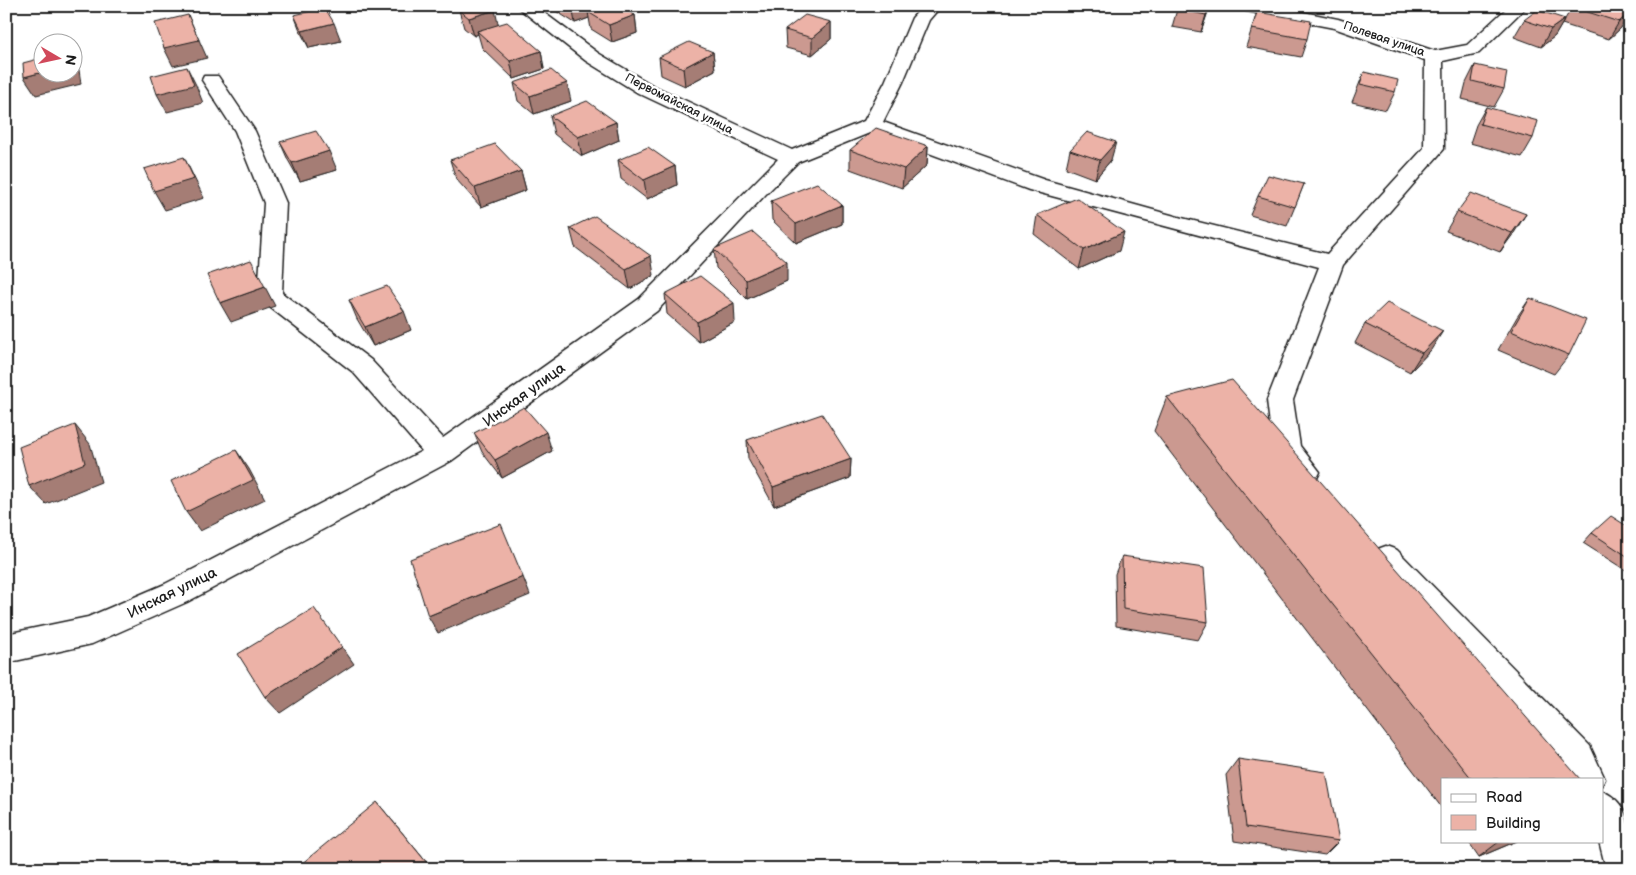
<svg xmlns="http://www.w3.org/2000/svg" width="1636" height="875" viewBox="0 0 1636 875" font-family="'Balsamiq Sans',sans-serif">
	<style>
		.lines { fill: none; stroke-linecap: round; stroke-linejoin: round }
		.minor-casing { stroke: #1c1c1c; stroke-width: 3 }
		.minor { fill: #fff; fill-rule: evenodd }
		.wall { fill: #cb9990; stroke: #1c1c1c }
		.shaded-wall { fill: #a57d75; stroke: #1c1c1c }
		.building { fill: #ecb2a7; stroke: #1c1c1c }
		.labels { text-anchor: middle; dominant-baseline: central; stroke-width: 5; stroke-linejoin: round; paint-order: stroke }
		.far-street-label { font-size: 12px; fill: #1c1c1c; stroke: #fff }
		.street-label { font-size: 15px; fill: #1c1c1c; stroke: #fff }
	</style>
	<rect width="100%" height="100%" fill="#fff"/>
	<filter id="ink" filterUnits="userSpaceOnUse"><feTurbulence type="fractalNoise" baseFrequency=".02" numOctaves="2"/><feDisplacementMap in="SourceGraphic" scale="10" xChannelSelector="R" yChannelSelector="G"/><feConvolveMatrix kernelMatrix="1 2 1 2 8 2 1 2 1" color-interpolation-filters="sRGB"/></filter>
	<g filter="url(#ink)">
		<g class="lines">
			<g class="minor-casing">
				<g id="minor">
					<polygon points="516,6 535,6 598,53 652,85 792,150 864,121 885,82 912,18 923,6 941,6 929,20 903,82 883,122 1045,180 1182,218 1327,254 1424,148 1425,60 1334,28 1246,11 1238,6 1273,6 1338,19 1435,51 1467,45 1509,6 1527,6 1479,53 1443,61 1444,149 1343,265 1293,400 1300,446 1320,472 1316,480 1306,483 1296,480 1277,456 1273,449 1267,400 1319,267 1029,190 872,132 798,162 765,195 657,311 451,461 187,602 92,644 6,663 6,634 88,617 165,584 422,451 353,372 262,301 258,296 264,203 235,131 202,80 204,76 218,76 255,131 286,203 282,293 371,360 443,438 639,299 778,159 638,93 586,61"/>
					<polygon points="1386,546 1397,550 1590,746 1605,779 1602,785 1602,779 1568,779 1564,770 1375,568 1371,559 1375,550"/>
					<path d="M 1602,791 C 1634,804 1630,839 1630,869 L 1606,869 L 1599,841 L 1602,841 Z"/>
				</g>
			</g>
			<use href="#minor" class="minor"/>
		</g>
		<g class="wall">
			<polygon points="553,6 600,6 600,7 635,15 637,33 612,42 591,29 589,18 575,23 554,10"/>
			<polygon points="860,6 879,6 874,10"/>
			<polygon points="1178,6 1210,6 1201,32 1172,27"/>
			<polygon points="1573,6 1630,6 1630,7 1626,9 1621,28 1609,39 1562,24"/>
			<polygon points="459,10 498,24 541,51 544,69 514,79 482,48 478,34 474,36 464,28"/>
			<polygon points="1257,12 1307,39 1301,57 1246,47"/>
			<polygon points="294,15 341,41 309,48 301,33"/>
			<polygon points="1565,19 1555,36 1541,47 1514,37 1524,20"/>
			<polygon points="831,22 831,39 812,55 786,48 785,30"/>
			<polygon points="713,52 715,70 685,86 661,75 659,57"/>
			<polygon points="1475,65 1504,89 1494,107 1462,99 1466,83"/>
			<polygon points="1364,72 1395,92 1386,110 1352,102"/>
			<polygon points="514,83 571,101 534,114 518,101"/>
			<polygon points="1486,107 1533,138 1522,157 1470,143 1476,125"/>
			<polygon points="550,116 616,122 619,140 582,156 554,134"/>
			<polygon points="280,142 337,170 300,181 288,160"/>
			<polygon points="928,146 927,165 902,188 850,169 850,150"/>
			<polygon points="1070,150 1111,160 1095,179 1066,168"/>
			<polygon points="450,160 521,171 526,190 481,207 456,179"/>
			<polygon points="618,160 675,166 677,185 647,199 621,179"/>
			<polygon points="1304,184 1287,226 1250,215 1258,196"/>
			<polygon points="771,201 842,205 842,224 796,243 772,220"/>
			<polygon points="1457,212 1526,214 1500,252 1446,231"/>
			<polygon points="1037,215 1119,251 1079,269 1034,234"/>
			<polygon points="570,228 654,275 630,289 575,247"/>
			<polygon points="714,249 787,281 747,299 716,268"/>
			<polygon points="665,294 735,322 699,342 667,314"/>
			<polygon points="1530,298 1569,355 1554,374 1498,350 1517,317"/>
			<polygon points="349,300 411,330 373,346 357,319"/>
			<polygon points="1365,324 1431,350 1410,372 1355,343"/>
			<polygon points="1167,397 1580,779 1442,779 1442,808 1154,431"/>
			<polygon points="474,433 552,451 502,478 482,452"/>
			<polygon points="747,440 851,459 850,478 774,506 748,459"/>
			<polygon points="1630,528 1630,573 1583,543 1592,533"/>
			<polygon points="1122,556 1208,622 1198,640 1116,626 1115,574"/>
			<polygon points="1238,759 1339,841 1325,855 1234,841 1226,775"/>
			<polygon points="1468,841 1517,841 1479,857"/>
		</g>
		<g class="shaded-wall">
			<polygon points="572,6 600,6 601,13 588,12 589,18 575,23"/>
			<polygon points="874,6 879,6 874,10"/>
			<polygon points="1209,6 1206,17 1201,32 1206,15"/>
			<polygon points="1620,6 1630,6 1630,7 1616,14"/>
			<polygon points="495,10 499,28 477,31 478,34 474,36 469,18"/>
			<polygon points="1630,12 1621,28 1609,39 1619,22"/>
			<polygon points="188,15 207,58 173,66 164,48"/>
			<polygon points="635,15 637,33 612,42 609,25"/>
			<polygon points="1565,19 1555,36 1541,47 1551,29"/>
			<polygon points="831,22 831,39 812,55 812,38"/>
			<polygon points="334,23 341,41 309,48 302,31"/>
			<polygon points="541,51 544,69 514,79 510,61"/>
			<polygon points="713,52 715,70 685,86 683,68"/>
			<polygon points="72,60 79,70 81,84 36,95 24,77 43,72 72,72"/>
			<polygon points="187,67 196,85 203,103 167,112 157,94"/>
			<polygon points="567,83 571,101 534,114 530,96"/>
			<polygon points="616,122 619,140 582,156 578,137"/>
			<polygon points="1116,142 1111,160 1095,179 1100,160"/>
			<polygon points="928,146 927,165 902,188 904,169"/>
			<polygon points="329,151 337,170 300,181 292,163"/>
			<polygon points="184,157 204,198 165,210 154,191"/>
			<polygon points="675,166 677,185 647,199 644,180"/>
			<polygon points="521,171 526,190 481,207 475,188"/>
			<polygon points="842,205 842,224 796,243 796,224"/>
			<polygon points="1526,214 1514,233 1500,252 1512,233"/>
			<polygon points="1124,232 1119,251 1079,269 1084,250"/>
			<polygon points="651,256 654,275 630,289 626,269"/>
			<polygon points="787,262 787,281 747,299 746,280"/>
			<polygon points="265,287 275,306 231,322 220,303"/>
			<polygon points="734,303 735,322 699,342 697,322"/>
			<polygon points="404,311 411,330 373,346 365,327"/>
			<polygon points="1443,331 1431,350 1410,372 1422,353"/>
			<polygon points="75,425 90,444 101,482 46,504 29,486"/>
			<polygon points="546,432 552,451 502,478 495,460"/>
			<polygon points="236,450 249,469 265,499 200,531 186,512"/>
			<polygon points="851,459 850,478 774,506 773,487"/>
			<polygon points="523,577 530,595 438,633 428,616"/>
			<polygon points="342,647 354,664 280,713 265,697"/>
			<polygon points="377,802 432,869 421,869"/>
			<polygon points="1500,841 1517,841 1479,857"/>
		</g>
		<g class="building">
			<polygon points="472,6 490,6 495,10 469,18 459,10"/>
			<polygon points="603,6 619,6 635,15 609,25 588,12"/>
			<polygon points="1178,6 1209,6 1206,15 1177,9"/>
			<polygon points="1573,6 1618,6 1630,10 1630,12 1619,22 1572,7"/>
			<polygon points="325,8 334,23 302,31 294,15"/>
			<polygon points="1537,10 1565,19 1551,29 1524,20"/>
			<polygon points="1257,12 1311,21 1307,39 1252,29"/>
			<polygon points="188,15 199,40 164,48 155,23"/>
			<polygon points="805,15 831,22 812,38 785,30"/>
			<polygon points="507,22 541,51 510,61 477,31"/>
			<polygon points="689,42 713,52 683,68 659,57"/>
			<polygon points="42,58 43,72 24,77 23,63"/>
			<polygon points="1475,65 1507,72 1504,89 1472,81"/>
			<polygon points="187,67 194,85 157,94 151,76"/>
			<polygon points="551,70 567,83 530,96 514,83"/>
			<polygon points="1364,72 1398,80 1395,92 1360,84"/>
			<polygon points="587,101 616,122 578,137 550,116"/>
			<polygon points="1486,107 1538,121 1533,138 1480,124"/>
			<polygon points="876,128 928,146 904,169 850,150"/>
			<polygon points="316,131 329,151 292,163 280,142"/>
			<polygon points="1087,132 1116,142 1100,160 1070,150"/>
			<polygon points="495,144 521,171 475,188 450,160"/>
			<polygon points="648,147 675,166 644,180 618,160"/>
			<polygon points="184,157 194,179 154,191 144,169"/>
			<polygon points="1268,175 1304,184 1295,207 1258,196"/>
			<polygon points="817,183 842,205 796,224 771,201"/>
			<polygon points="1471,193 1526,214 1512,233 1457,212"/>
			<polygon points="1077,198 1124,232 1084,250 1037,215"/>
			<polygon points="595,216 651,256 626,269 570,228"/>
			<polygon points="753,232 787,262 746,280 714,249"/>
			<polygon points="251,260 265,287 220,303 207,275"/>
			<polygon points="700,276 734,303 697,322 665,294"/>
			<polygon points="387,286 404,311 365,327 349,300"/>
			<polygon points="1530,298 1586,320 1569,355 1511,331"/>
			<polygon points="1387,303 1443,331 1422,353 1365,324"/>
			<polygon points="1232,380 1580,779 1472,779 1167,397"/>
			<polygon points="524,407 546,432 495,460 474,433"/>
			<polygon points="822,414 851,459 773,487 747,440"/>
			<polygon points="75,425 85,463 29,486 19,447"/>
			<polygon points="236,450 253,480 186,512 171,481"/>
			<polygon points="1611,516 1630,528 1630,558 1592,533"/>
			<polygon points="501,524 523,577 428,616 410,559"/>
			<polygon points="1122,556 1204,568 1208,622 1123,609"/>
			<polygon points="314,608 342,647 265,697 238,654"/>
			<polygon points="1238,759 1326,772 1339,841 1246,827"/>
			<polygon points="377,802 427,863 421,869 295,869"/>
		</g>
	</g>
	<g class="labels">
		<g class="far-street-label">
			<text transform="translate(1384 39) rotate(19)">Полевая улица</text>
			<text transform="translate(679 104) rotate(27)">Первомайская улица</text>
		</g>
		<g class="street-label">
			<text transform="translate(524 395) rotate(-36)">Инская улица</text>
			<text transform="translate(172 593) rotate(-26)">Инская улица</text>
		</g>
	</g>
	<rect width="1636" height="875" fill="none" stroke="#fff" stroke-width="25"/>
	<rect x="12" y="12" width="1611" height="850" fill="none" stroke="#1c1c1c" stroke-width="2" filter="url(#ink)"/>
	<rect x="1441" y="778" width="162" height="65" fill="#ffffff" stroke="#a4a4a4"/>
	<rect x="1451" y="794" width="25" height="8" fill="#ffffff" stroke="#a4a4a4"/>
	<text x="1486" y="802" font-size="15" fill="#1c1c1c">Road</text>
	<rect x="1451" y="815" width="25" height="15" fill="#ecb2a7" stroke="#a4a4a4"/>
	<text x="1486" y="828" font-size="15" fill="#1c1c1c">Building</text>
	<g transform="translate(58 58) rotate(99)"><circle r="24" fill="#ffffff" stroke="#a4a4a4"/>
	<path d="M0-4L9 19L0 12L-9 19Z" fill="#d1495b"/>
	<text y="-8" font-size="14" font-weight="bold" text-anchor="middle" fill="#1c1c1c">N</text>
	</g>
</svg>
